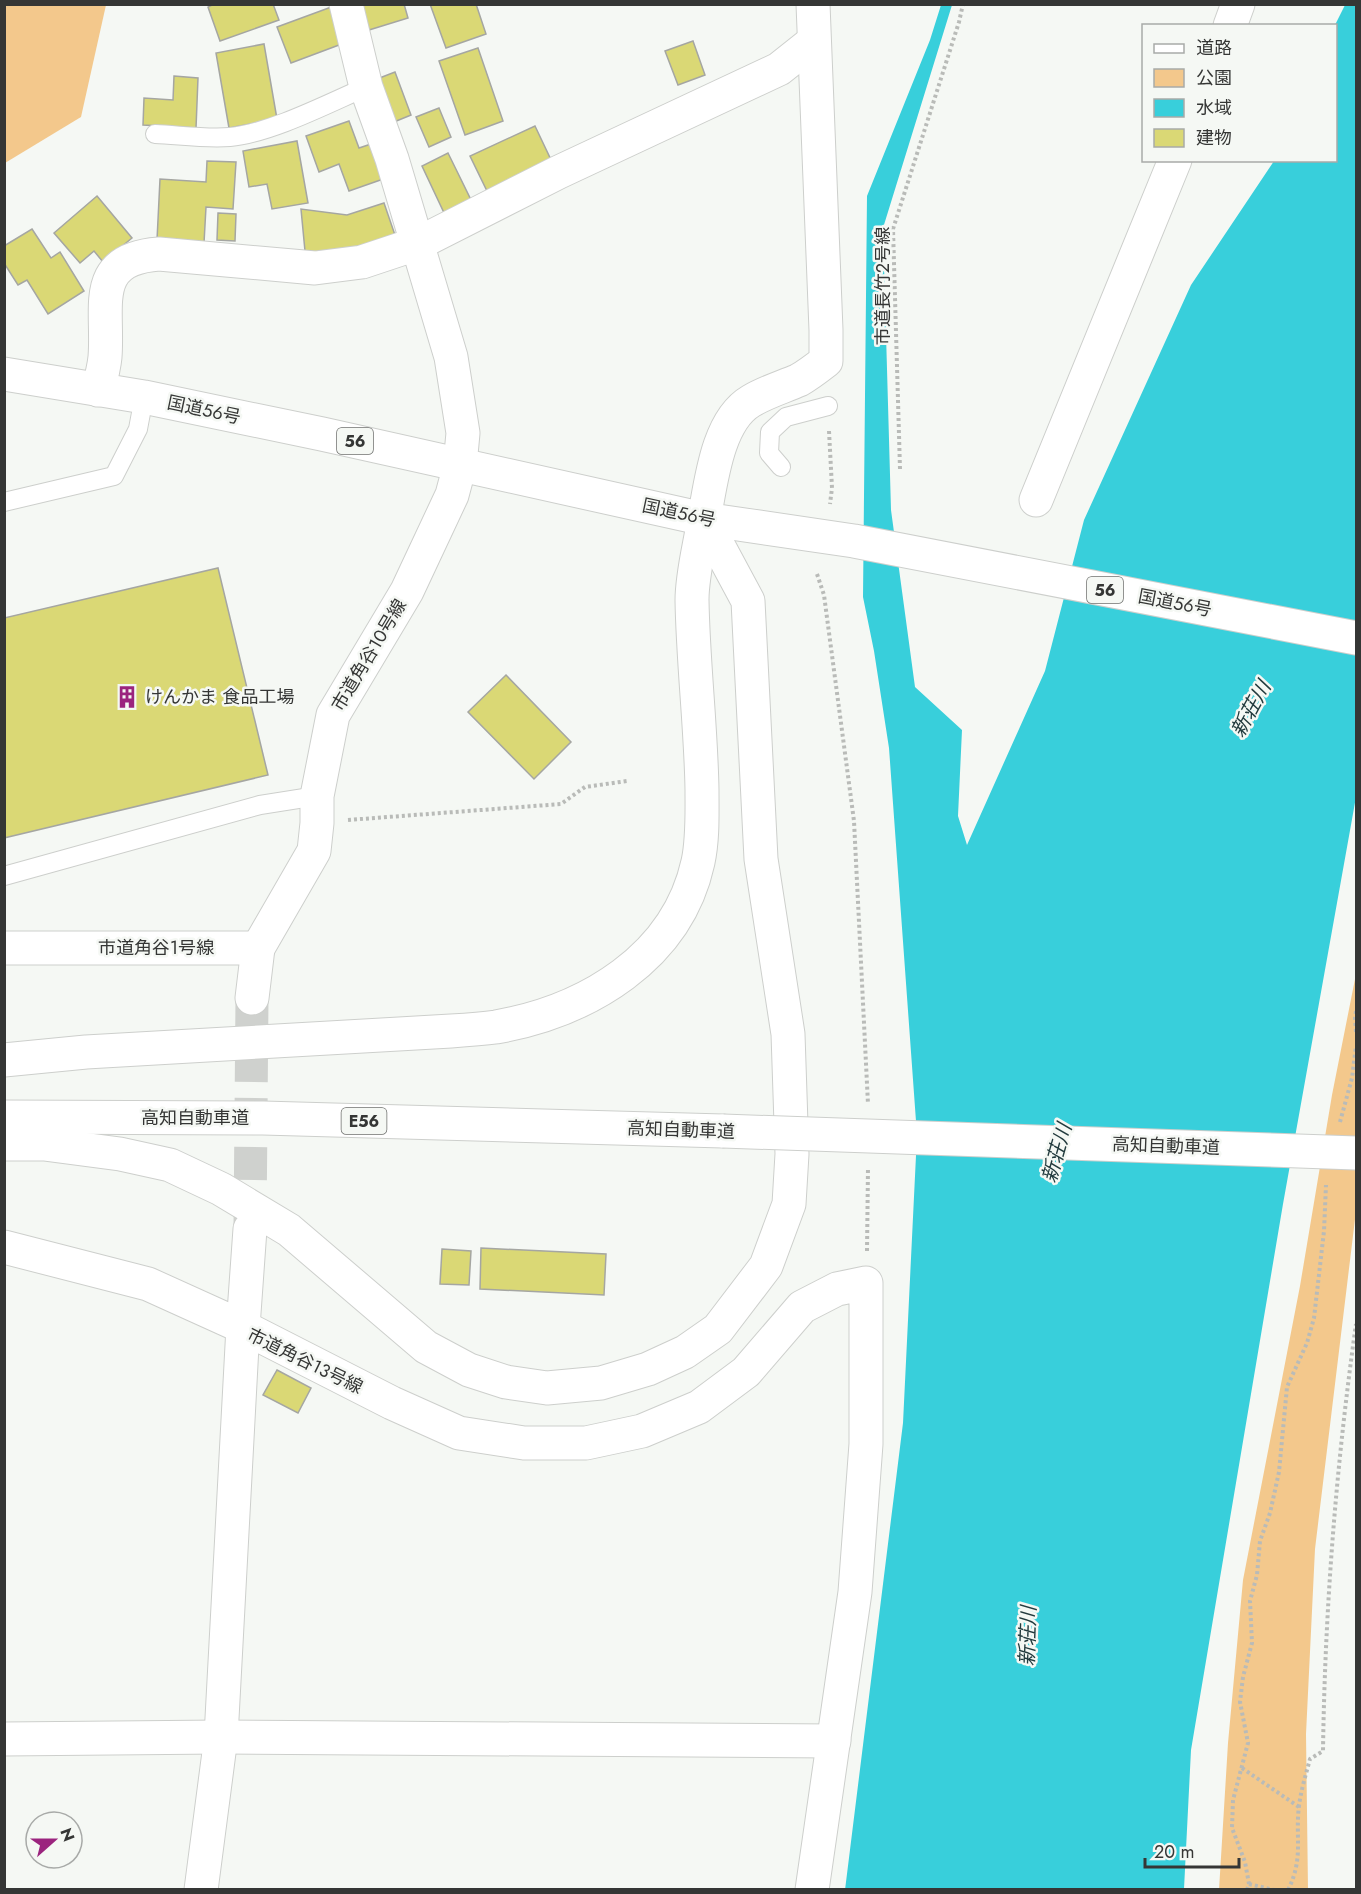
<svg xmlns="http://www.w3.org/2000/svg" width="1361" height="1894" viewBox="0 0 1361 1894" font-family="Jost,'Noto Sans JP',sans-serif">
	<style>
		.green { fill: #f3c88c }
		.water { fill: #38cfdb }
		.building { fill: #dad875; stroke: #a5a6a2; stroke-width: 1.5 }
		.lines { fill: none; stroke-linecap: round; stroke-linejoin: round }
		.street-tunnel { stroke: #cfd1ce; stroke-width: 33; stroke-dasharray: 33 16; stroke-linecap: butt }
		.lane-casing { stroke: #cdcfcc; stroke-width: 20 }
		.street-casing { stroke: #cdcfcc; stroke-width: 35 }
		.highway-casing { stroke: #cdcfcc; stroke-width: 35 }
		.path { stroke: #b9bbb8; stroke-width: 4; stroke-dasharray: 3 3; stroke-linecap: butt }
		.lane { stroke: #fff; stroke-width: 18 }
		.street { stroke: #fff; stroke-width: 33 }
		.highway { stroke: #fff; stroke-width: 33 }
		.highway-bridge-casing { stroke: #cdcfcc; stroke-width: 35; stroke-linecap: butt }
		.highway-bridge { stroke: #fff; stroke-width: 33 }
		.labels { text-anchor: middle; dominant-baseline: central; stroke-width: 5; stroke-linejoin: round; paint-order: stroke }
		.shield { fill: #f5f8f4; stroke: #6f706e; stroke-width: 1.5 }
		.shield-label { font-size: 16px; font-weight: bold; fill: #353635 }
		.street-label { font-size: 18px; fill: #353635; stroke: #f5f8f4 }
		.poi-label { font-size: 18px; fill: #353635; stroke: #f5f8f4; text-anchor: start }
		.water-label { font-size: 20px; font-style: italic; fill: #233b3e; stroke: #f5f8f4 }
	</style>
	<rect width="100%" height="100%" fill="#f5f8f4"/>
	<g class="green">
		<polygon points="5,4 106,5 81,117 5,163"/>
		<polygon points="1356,974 1356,1211 1315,1549 1306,1734 1308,1889 1219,1890 1228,1743 1243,1580 1300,1286 1332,1095"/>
	</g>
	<polygon class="water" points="941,5 952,5 883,228 891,510 915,687 962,730 958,816 967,845 1045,671 1084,520 1191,285 1274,161 1336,160 1335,25 1345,5 1356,5 1356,797 1283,1204 1191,1750 1184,1889 845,1890 903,1423 917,1135 889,748 874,651 863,597 867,196 930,40"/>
	<g class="building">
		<polygon points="214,4 273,4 279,20 220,41 208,7"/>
		<polygon points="362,4 404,4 408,18 369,30"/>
		<polygon points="430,4 476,4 486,34 446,48"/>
		<polygon points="334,6 347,42 291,63 277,27"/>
		<polygon points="693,41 705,75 678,85 665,51"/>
		<polygon points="264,44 277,119 229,128 216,53"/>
		<polygon points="478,48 503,121 465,135 439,61"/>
		<polygon points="395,72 411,115 394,122 377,79"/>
		<polygon points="174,76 198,78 196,128 143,125 144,98 173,100"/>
		<polygon points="439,108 451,137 429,147 416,117"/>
		<polygon points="349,121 359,148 377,142 389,177 349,191 339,164 319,172 306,136"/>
		<polygon points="535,126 552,162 487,191 470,156"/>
		<polygon points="297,141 308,203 272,209 267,184 249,187 243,151"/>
		<polygon points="448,153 473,204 446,217 422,166"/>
		<polygon points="207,161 236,162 233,209 206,207 204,243 157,240 160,179 206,182"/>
		<polygon points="97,196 132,238 103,262 94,251 80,263 54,233"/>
		<polygon points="384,203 396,238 351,255 305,251 301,209 347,215"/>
		<polygon points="218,213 236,214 235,241 217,240"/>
		<polygon points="32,229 51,258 60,252 84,291 48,314 27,280 18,285 4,263 4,246"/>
		<polygon points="218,568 268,775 4,838 4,618"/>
		<polygon points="506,675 571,742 534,779 468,712"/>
		<polygon points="481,1248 606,1254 604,1295 480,1289"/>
		<polygon points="442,1249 471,1251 469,1285 440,1284"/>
		<polygon points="277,1370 311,1388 298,1413 263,1395"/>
	</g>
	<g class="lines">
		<polyline class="street-tunnel" points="250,1229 252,998"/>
		<g class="lane-casing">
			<g id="lane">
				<path d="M 155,134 C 179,135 205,139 230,137 C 271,133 327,104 366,87"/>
				<polyline points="781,467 769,453 770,432 786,417 828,406"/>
				<polyline points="4,502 114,476 138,429 144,397"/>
				<polyline points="4,876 260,805 317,796"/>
			</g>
		</g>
		<g class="street-casing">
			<g id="street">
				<polyline points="1230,26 1238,4"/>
				<path d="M 98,390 C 101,379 104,368 105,357 C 109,307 89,259 159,254 L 315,268 L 362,262 L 419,243 L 559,172 L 779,69 L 813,42"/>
				<polyline points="1036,500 1175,160"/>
				<path d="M 704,519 C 711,483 717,421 751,401 C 766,392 783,387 799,380 C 808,375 817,368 826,361 L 826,330 L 813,4"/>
				<polyline points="4,948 258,948 252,998"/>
				<polyline points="258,948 314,851 317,823 317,796 333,715 407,591 452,495 460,465 463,433 451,357 392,159 366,87 346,4"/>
				<polyline points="4,1247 148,1284 243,1327 250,1229"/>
				<polyline points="4,1739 221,1737 834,1741"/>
				<polyline points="201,1890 221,1737 243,1327 392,1403 459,1433 524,1443 586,1443 642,1431 699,1407 746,1372 802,1307 837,1289 866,1283 866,1444 855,1592 812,1890"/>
			</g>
		</g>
		<g class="highway-casing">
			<g id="highway">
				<polyline points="4,374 144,397 322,434 704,519 854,541 1356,638"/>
				<path d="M 4,1060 L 86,1052 L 451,1031 C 466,1030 481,1029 496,1027 C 587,1011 677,958 698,862 C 703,839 702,814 702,790 C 701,727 693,663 692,600 C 692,574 700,545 704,519"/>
				<polyline points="4,1117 263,1118 723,1131"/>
				<polyline points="4,1144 44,1144 120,1154 170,1165 221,1189 289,1230 426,1347 469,1370 506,1382 547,1388 601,1383 648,1369 685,1352 718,1329 766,1266 789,1204 792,1154 788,1034 761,859 748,601 704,519"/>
			</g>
		</g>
		<g class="path">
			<polyline points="829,431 832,488 830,504"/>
			<polyline points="900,469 893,229 959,22 963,4"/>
			<polyline points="817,574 824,595 854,821 868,1104"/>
			<polyline points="348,820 561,804 585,787 627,781"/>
			<polyline points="1356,1011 1355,1018 1356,1032"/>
			<polyline points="1340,1122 1352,1078 1356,1046"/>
			<polyline points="867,1251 868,1168"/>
			<polyline points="1242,1768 1299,1807"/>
			<polyline points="1249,1884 1274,1890"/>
			<polyline points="1247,1890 1249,1884 1245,1862 1232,1828 1233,1800 1248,1743 1240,1702 1243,1677 1252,1643 1250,1601 1257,1575 1260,1541 1270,1513 1279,1472 1287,1387 1307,1343 1314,1318 1324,1231 1326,1185"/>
			<path d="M 1288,1890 C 1304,1858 1295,1837 1299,1806 C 1301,1790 1306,1774 1310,1759 L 1323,1751 C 1325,1608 1336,1466 1356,1324"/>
		</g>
		<use href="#lane" class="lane"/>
		<use href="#street" class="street"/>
		<use href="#highway" class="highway"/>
		<g class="highway-bridge-casing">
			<polyline id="highway-bridge" points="723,1131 1356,1153"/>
		</g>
		<use href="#highway-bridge" class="highway-bridge"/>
	</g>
	<defs>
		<g id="building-bare" transform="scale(1.8)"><path d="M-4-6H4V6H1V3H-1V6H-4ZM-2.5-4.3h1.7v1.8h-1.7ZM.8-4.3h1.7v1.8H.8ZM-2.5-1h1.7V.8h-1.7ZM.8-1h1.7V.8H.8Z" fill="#9b247e" stroke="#f5f8f4" stroke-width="2.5" paint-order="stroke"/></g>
	</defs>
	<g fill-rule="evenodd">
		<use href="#building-bare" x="127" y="697"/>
	</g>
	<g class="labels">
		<g class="shield">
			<rect x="337" y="428" width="36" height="26" rx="4.5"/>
			<rect x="1087" y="577" width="36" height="26" rx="4.5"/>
			<rect x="341.5" y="1108" width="45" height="26" rx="4.5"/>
		</g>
		<g class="shield-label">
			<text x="355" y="441">56</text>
			<text x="1105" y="590">56</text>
			<text x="364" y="1121">E56</text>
		</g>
		<g class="street-label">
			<text transform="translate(883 286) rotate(-90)">市道長竹2号線</text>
			<text transform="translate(204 410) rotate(12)">国道56号</text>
			<text transform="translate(679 513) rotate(12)">国道56号</text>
			<text transform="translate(1175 603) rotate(11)">国道56号</text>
			<text transform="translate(369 655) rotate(-59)">市道角谷10号線</text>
			<text x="156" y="948">市道角谷1号線</text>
			<text x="195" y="1118">高知自動車道</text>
			<text transform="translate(681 1130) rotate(2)">高知自動車道</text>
			<text transform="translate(1166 1146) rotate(2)">高知自動車道</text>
			<text transform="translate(305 1361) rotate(26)">市道角谷13号線</text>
		</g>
		<g class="poi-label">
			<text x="145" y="697">けんかま 食品工場</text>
		</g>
		<g class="water-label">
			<text transform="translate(1251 709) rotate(-61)">新荘川</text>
			<text transform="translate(1057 1153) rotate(-74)">新荘川</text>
			<text transform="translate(1028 1636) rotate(-88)">新荘川</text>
		</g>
	</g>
	<rect width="1361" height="1894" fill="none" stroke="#353635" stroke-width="12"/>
	<rect x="1142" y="24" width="195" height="138" fill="#f5f8f4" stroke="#a8aaa8" stroke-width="1.5"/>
	<rect x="1154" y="44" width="30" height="9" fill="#ffffff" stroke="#a8aaa8" stroke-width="1.5"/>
	<text x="1196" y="54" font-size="18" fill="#353635">道路</text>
	<rect x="1154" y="69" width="30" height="18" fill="#f3c88c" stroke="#a8aaa8" stroke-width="1.5"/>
	<text x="1196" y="84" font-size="18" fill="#353635">公園</text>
	<rect x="1154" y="99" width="30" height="18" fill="#38cfdb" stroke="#a8aaa8" stroke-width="1.5"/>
	<text x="1196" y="114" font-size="18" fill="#353635">水域</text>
	<rect x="1154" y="129" width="30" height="18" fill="#dad875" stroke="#a8aaa8" stroke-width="1.5"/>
	<text x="1196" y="144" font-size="18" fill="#353635">建物</text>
	<g transform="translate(54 1840) rotate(69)"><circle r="28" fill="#f5f8f4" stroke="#a8aaa8" stroke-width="1.5"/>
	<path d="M0-4.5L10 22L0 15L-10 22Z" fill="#9b247e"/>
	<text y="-9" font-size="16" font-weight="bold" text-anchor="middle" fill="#353635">N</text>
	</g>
	<path d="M1145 1858v9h94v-9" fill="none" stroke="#353635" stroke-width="3"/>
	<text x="1154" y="1858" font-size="18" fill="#353635" stroke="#f5f8f4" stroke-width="4.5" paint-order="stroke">20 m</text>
</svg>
